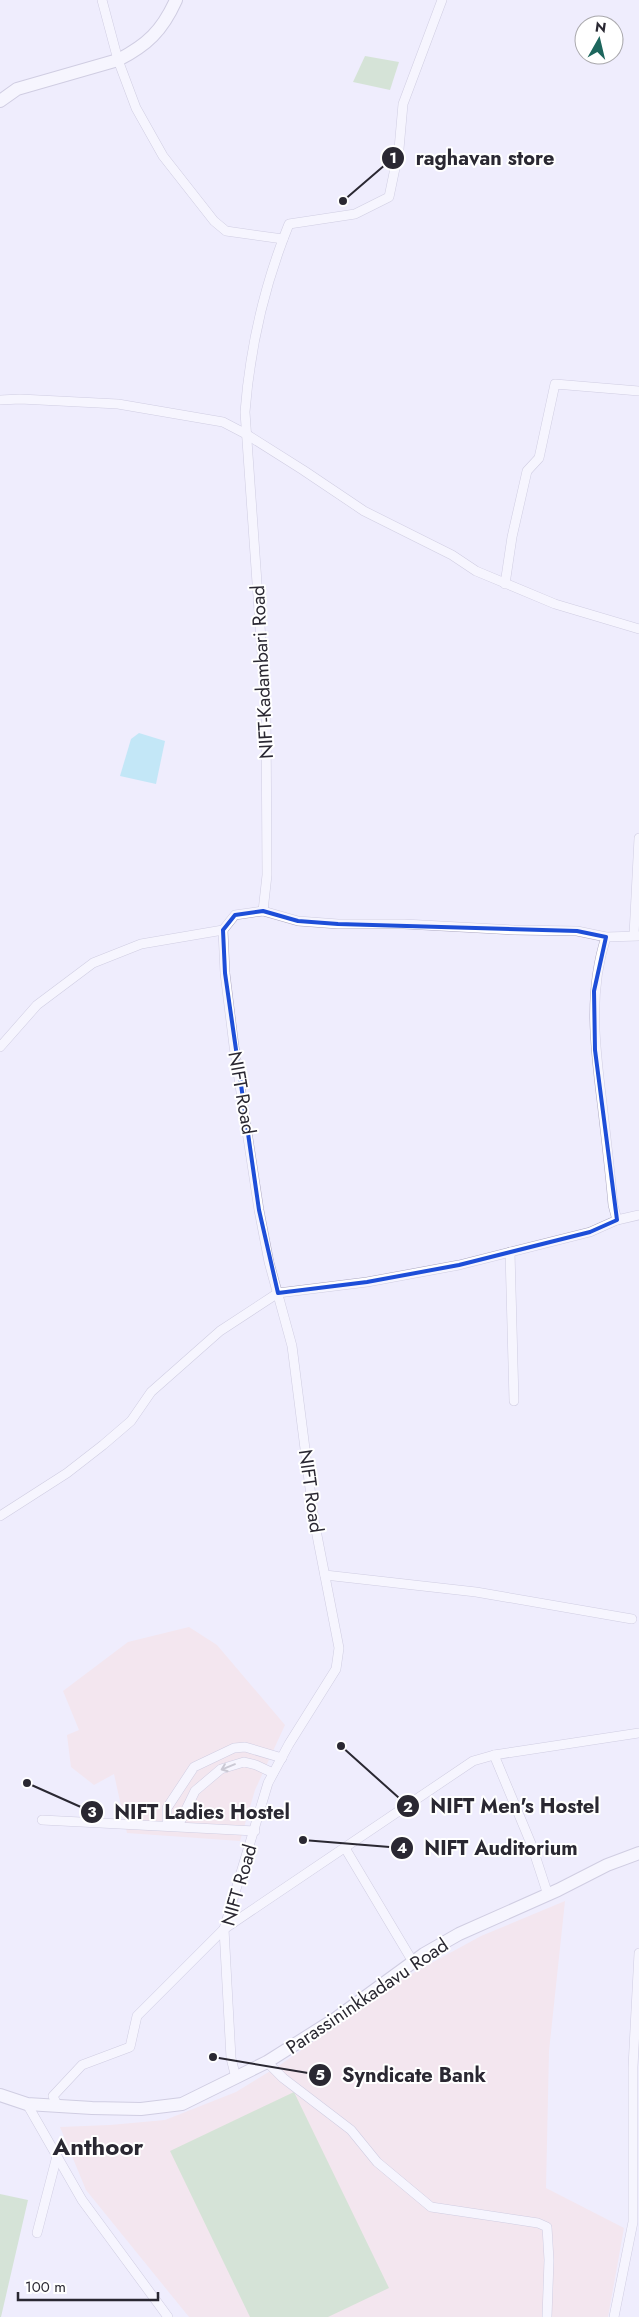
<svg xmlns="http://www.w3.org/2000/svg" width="639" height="2317" viewBox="0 0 639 2317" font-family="Jost,sans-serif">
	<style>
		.education { fill: #f9dedd }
		.green { fill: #b7d8a8 }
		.water { fill: #8fe0f0 }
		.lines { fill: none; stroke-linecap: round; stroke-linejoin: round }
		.street-casing { stroke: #aba7c1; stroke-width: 10 }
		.secondary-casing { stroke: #aba7c1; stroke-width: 14 }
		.street { stroke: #fff; stroke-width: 9 }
		.secondary { stroke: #fff; stroke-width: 12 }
		.oneway { stroke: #9f9ea3 }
		.marked { fill: none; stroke: #1d4ed8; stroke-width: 4; stroke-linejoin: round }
		.labels { text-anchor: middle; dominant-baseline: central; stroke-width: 4; stroke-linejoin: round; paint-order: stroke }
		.street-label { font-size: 19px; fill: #2a2832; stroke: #fff }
		.district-label { font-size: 24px; font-weight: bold; fill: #2a2832; stroke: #fff }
		.leader { fill: none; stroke: #2a2832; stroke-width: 2 }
		.callout-dot { fill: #2a2832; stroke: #fff; stroke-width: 2 }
		.mark-label { font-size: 15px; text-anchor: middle; font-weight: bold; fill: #fff }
		.callout-label { font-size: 20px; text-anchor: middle; font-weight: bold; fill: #2a2832; stroke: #fff; stroke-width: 4; stroke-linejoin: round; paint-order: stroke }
	</style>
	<rect width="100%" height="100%" fill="#efedfd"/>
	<g class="education">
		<polygon points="189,1627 217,1645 285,1725 255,1790 240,1841 127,1833 114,1774 94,1785 71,1767 67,1735 79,1730 63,1691 128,1642"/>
		<polygon points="565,1901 549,2051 546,2188 624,2228 608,2317 189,2317 86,2190 60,2127 110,2125 165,2120 236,2092 280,2065 404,1978 481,1936"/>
	</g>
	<g class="green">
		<polygon points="365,56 399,62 390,90 353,82"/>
		<polygon points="294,2092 389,2288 328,2317 250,2317 170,2151"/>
		<polygon points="0,2194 28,2200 1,2317 0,2317"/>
	</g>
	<polygon class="water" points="139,733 165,741 156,784 120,776 131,739"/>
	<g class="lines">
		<g class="street-casing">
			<g id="street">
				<polyline points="102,0 118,60 136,108 163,156 214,221 226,231 283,239"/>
				<polyline points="0,400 20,399 118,404 223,422 246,434 303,470 364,511 452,555 476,571 555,604 639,629"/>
				<polyline points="505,584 512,537 527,471 539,458 555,384 639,391"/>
				<path d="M 263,911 L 267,875 L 266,711 L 245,412 C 250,348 265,283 289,224 L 355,214 L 389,197 L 399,149 L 403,104 L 442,0"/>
				<polyline points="634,935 639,838"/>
				<path d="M 606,937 C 588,992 595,1047 602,1103 C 606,1137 610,1171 613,1205 L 617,1220 L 639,1215"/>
				<polyline points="0,1047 37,1005 93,963 141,944 223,930"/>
				<polyline points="510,1252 514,1401"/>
				<polyline points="0,1516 67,1473 103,1445 131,1421 151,1392 220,1331 278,1293 367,1282 459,1265 590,1232 617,1220"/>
				<polyline points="325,1575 476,1592 632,1619"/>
				<polyline points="494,1755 532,1846 548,1895"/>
				<polyline points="273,1773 256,1765 244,1762 221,1769 195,1791 180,1822 173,1823 167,1820 167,1808 194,1767 234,1748 245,1747 282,1758"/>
				<polyline points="42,1820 255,1831"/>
				<polyline points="345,1848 413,1962"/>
				<polyline points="267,2062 283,2078 351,2130 377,2162 431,2207 538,2223 547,2227 549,2260 547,2317"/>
				<polyline points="236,2078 231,2058 224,1929 268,1783 289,1744 336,1669 339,1648 314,1520 292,1346 269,1262 259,1210 234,1046 225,973 223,930 235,915 263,911 298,921 338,924 404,924 514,930 577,931 606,937 639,936"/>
				<polyline points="27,2104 82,2200 168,2317"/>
				<polyline points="57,2105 53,2096 82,2065 130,2047 137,2016 224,1929 473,1761 494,1755 639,1733"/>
				<polyline points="37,2233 57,2156"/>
				<polyline points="614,2317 633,2222 633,2067 639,1953"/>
			</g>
		</g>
		<g class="secondary-casing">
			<g id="secondary">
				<path d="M 0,101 L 17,89 L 118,60 C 147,45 162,31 176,0"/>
				<polyline points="0,2095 27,2104 92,2108 141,2109 182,2104 267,2062 335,2019 424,1954 459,1934 558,1890 607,1865 639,1853"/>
			</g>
		</g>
		<use href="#street" class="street"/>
		<use href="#secondary" class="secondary"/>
	</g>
	<defs><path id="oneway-shaft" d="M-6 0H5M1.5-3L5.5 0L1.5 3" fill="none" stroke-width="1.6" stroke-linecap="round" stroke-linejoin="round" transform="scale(1.25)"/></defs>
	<use class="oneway" href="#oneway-shaft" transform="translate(228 1767) rotate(158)"/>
	<path d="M0 0H639V2317H0ZM 263,911 L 298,921 L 338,924 L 577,931 L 606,937 L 594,991 L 595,1050 L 617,1220 L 590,1232 L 459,1265 L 367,1282 L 278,1293 L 259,1210 L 225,973 L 223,930 L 235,915 Z" fill="#efedfd" fill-opacity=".55" fill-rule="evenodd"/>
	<path class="marked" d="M 263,911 L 298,921 L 338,924 L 577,931 L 606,937 L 594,991 L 595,1050 L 617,1220 L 590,1232 L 459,1265 L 367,1282 L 278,1293 L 259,1210 L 225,973 L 223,930 L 235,915 Z"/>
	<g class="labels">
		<g class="street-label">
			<text transform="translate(262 672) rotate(-93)">NIFT-Kadambari Road</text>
			<text transform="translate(242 1093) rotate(80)">NIFT Road</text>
			<text transform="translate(311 1491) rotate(82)">NIFT Road</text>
			<text transform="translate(239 1885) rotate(-74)">NIFT Road</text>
			<text transform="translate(367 1996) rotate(-34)">Parassininkkadavu Road</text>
		</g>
		<g class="district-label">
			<text x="98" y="2146">Anthoor</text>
		</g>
	</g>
	<path class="leader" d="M343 201L393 158M341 1746L408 1806M27 1783L92 1812M303 1840L402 1848M213 2057L320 2075"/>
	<g class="callout-dot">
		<circle cx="343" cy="201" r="5"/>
		<circle cx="341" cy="1746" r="5"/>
		<circle cx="27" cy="1783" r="5"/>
		<circle cx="303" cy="1840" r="5"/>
		<circle cx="213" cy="2057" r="5"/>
		<circle cx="393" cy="158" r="12"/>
		<circle cx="408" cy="1806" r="12"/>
		<circle cx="92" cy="1812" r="12"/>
		<circle cx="402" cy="1848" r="12"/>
		<circle cx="320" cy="2075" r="12"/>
	</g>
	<g class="mark-label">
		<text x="393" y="163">1</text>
		<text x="408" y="1812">2</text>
		<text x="92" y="1817">3</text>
		<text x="402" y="1853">4</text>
		<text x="320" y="2080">5</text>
	</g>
	<g class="callout-label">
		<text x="485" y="165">raghavan store</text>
		<text x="515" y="1813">NIFT Men's Hostel</text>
		<text x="202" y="1819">NIFT Ladies Hostel</text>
		<text x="501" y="1855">NIFT Auditorium</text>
		<text x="414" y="2082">Syndicate Bank</text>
	</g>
	<g transform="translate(599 40) rotate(8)"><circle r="24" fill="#ffffff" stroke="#aaa9ad"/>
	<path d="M0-4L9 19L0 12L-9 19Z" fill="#1d665d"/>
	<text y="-8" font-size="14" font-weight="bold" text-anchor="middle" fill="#2a2832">N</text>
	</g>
	<path d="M18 2292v8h140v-8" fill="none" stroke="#2a2832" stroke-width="2.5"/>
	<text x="25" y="2292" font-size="15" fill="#2a2832" stroke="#ffffff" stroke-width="4" paint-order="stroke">100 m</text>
</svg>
